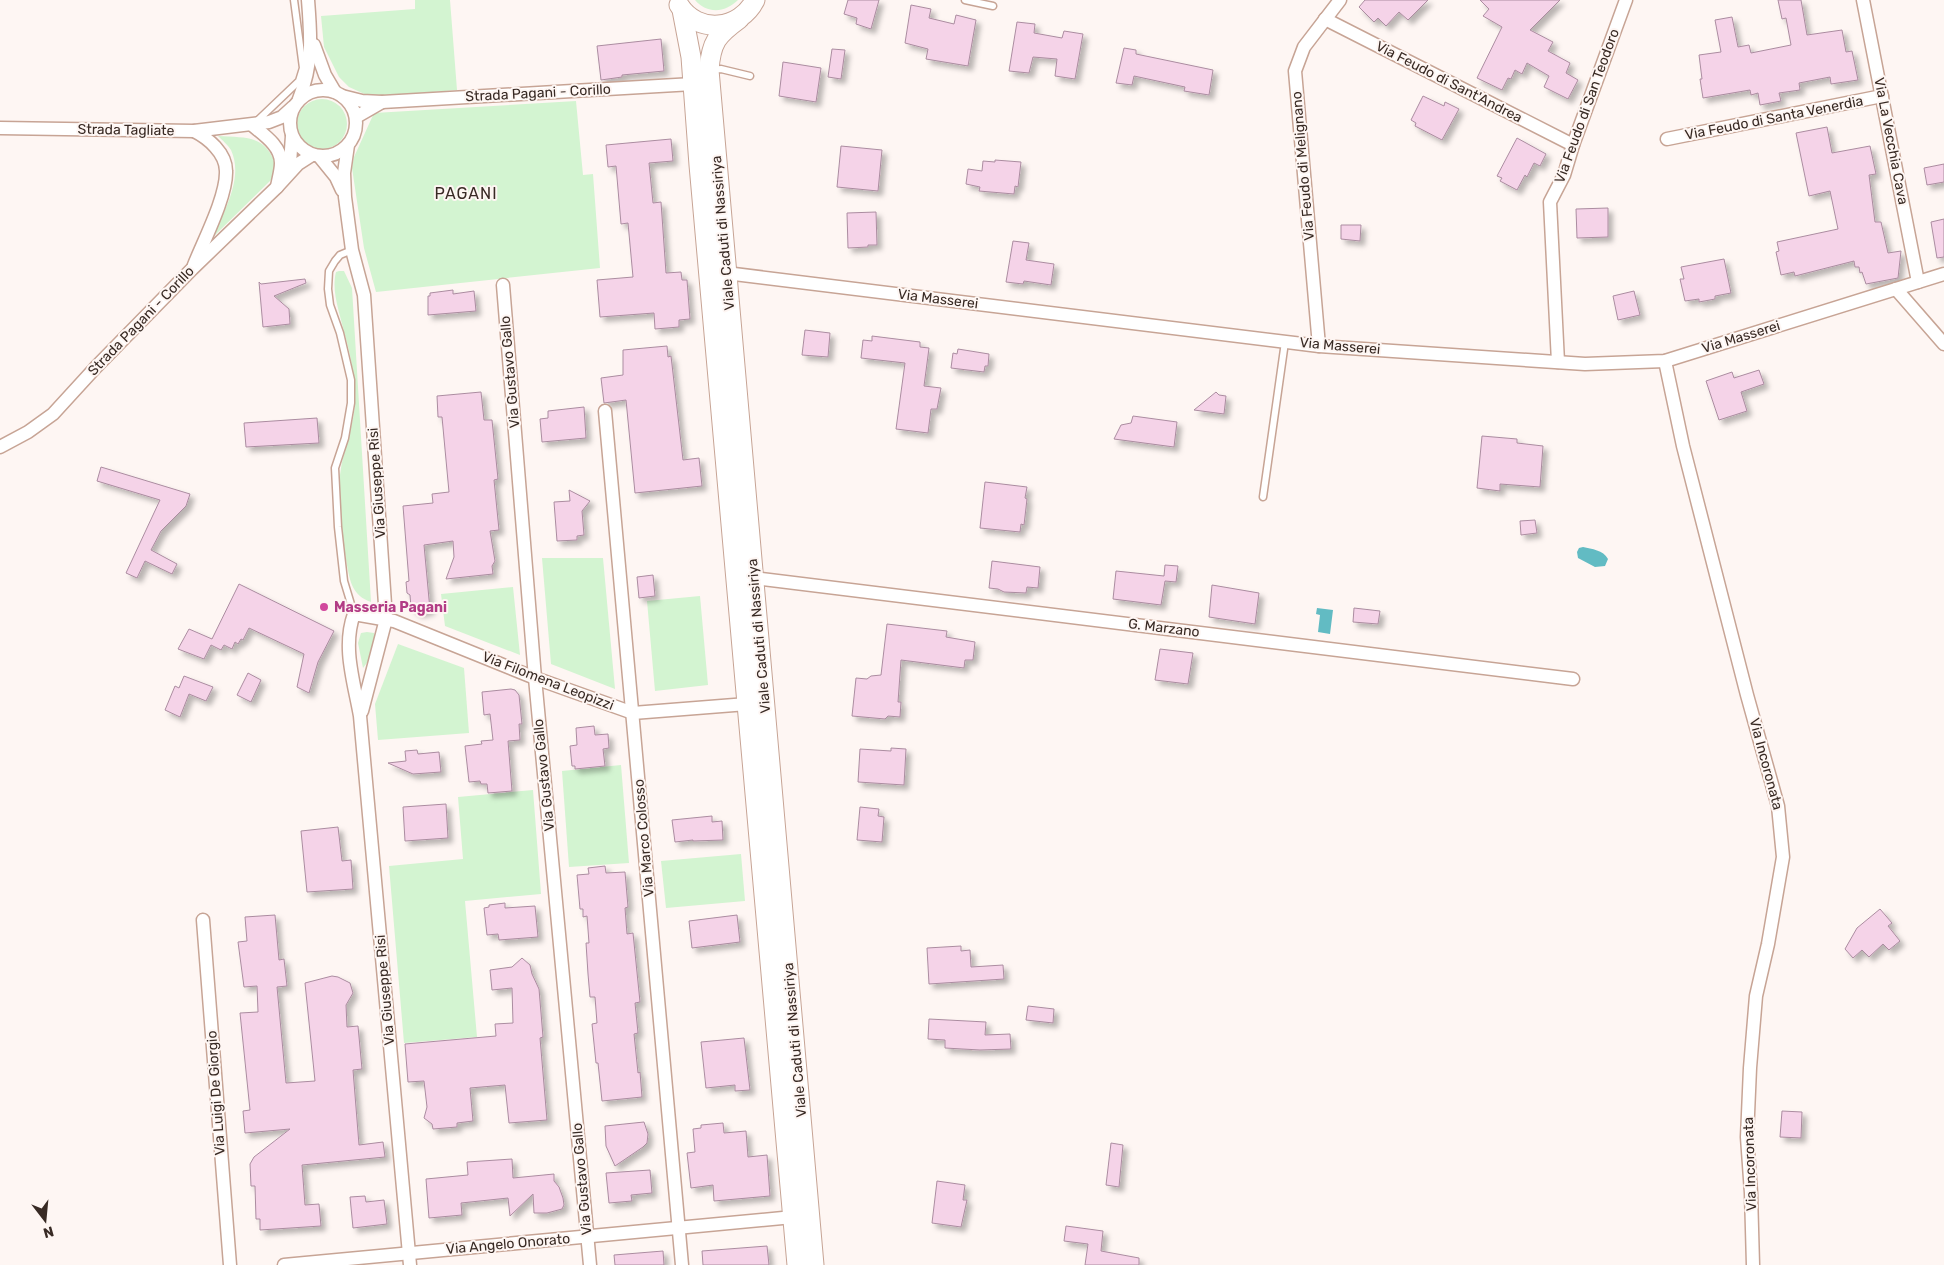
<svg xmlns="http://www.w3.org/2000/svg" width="1944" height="1265" viewBox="0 0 1944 1265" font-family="Rubik,sans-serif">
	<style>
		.green { fill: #d3f4d1 }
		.water { fill: #62bbc3 }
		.building { fill: #f5d3e8; stroke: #ab8ca0; filter: url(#shadow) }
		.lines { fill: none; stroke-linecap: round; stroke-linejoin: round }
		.lane-casing { stroke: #c7a495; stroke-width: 9 }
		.street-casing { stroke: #c7a495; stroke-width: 15 }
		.secondary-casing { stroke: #c7a495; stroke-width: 21 }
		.lane { stroke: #fff; stroke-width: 6 }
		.street { stroke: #fff; stroke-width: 12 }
		.secondary { stroke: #fff; stroke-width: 19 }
		.hotel-dot { fill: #d1479c; stroke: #fef6f3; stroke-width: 2 }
		.labels { text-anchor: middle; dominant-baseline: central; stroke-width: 4; stroke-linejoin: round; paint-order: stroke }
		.street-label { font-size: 14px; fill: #382a24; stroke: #fef6f3 }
		.hotel-label { font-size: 14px; font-weight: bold; fill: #b23c85; stroke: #fef6f3; text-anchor: start }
		.quarter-label { font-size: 16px; letter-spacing: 1px; fill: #382a24; stroke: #fef6f3 }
	</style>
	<defs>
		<filter id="shadow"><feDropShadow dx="4.5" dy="4.5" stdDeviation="2.5" flood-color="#0004"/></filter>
	</defs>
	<rect width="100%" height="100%" fill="#fef6f3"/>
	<g class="green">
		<polygon points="415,0 450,0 457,90 371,97 349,87 339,77 324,47 321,16 415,9"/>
		<path d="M 695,0 L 738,0 C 725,13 707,14 695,0 Z"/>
		<circle cx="322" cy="124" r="25"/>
		<polygon points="576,101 583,175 593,174 600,268 376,292 364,248 352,168 354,157 374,113"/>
		<path d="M 218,136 C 247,138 267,134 277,169 L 272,179 L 213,237 C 224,211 244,178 231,150 C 228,145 222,140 218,136 Z"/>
		<path d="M 339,271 L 344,271 L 352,288 L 371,602 C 362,599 356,594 352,585 C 345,568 337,494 340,475 C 343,447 357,421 355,392 C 354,372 350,352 344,332 C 340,313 331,292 336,272 Z"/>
		<polygon points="542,558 603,558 615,689 551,664"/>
		<polygon points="513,587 520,655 445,626 441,594"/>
		<polygon points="700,596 708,685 655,691 647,601"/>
		<polygon points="367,632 374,633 375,636 369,660 363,668 358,643 361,633"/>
		<polygon points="398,644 464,668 469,733 378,740 375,704"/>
		<polygon points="621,765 629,863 569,867 562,771"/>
		<polygon points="533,790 541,894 465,901 477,1037 404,1043 389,866 463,859 458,797"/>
		<polygon points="741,854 745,901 666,908 661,861"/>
	</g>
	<g class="water">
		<path d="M 1583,547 C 1592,549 1603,550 1608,559 L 1605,566 L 1595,567 L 1578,558 L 1577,552 L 1579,548 Z"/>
		<polygon points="1317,608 1333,610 1330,634 1318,632 1320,615 1316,614"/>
	</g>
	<g class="building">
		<polygon points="848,0 879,0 871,29 856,24 857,18 844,14"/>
		<polygon points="1365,0 1428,0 1408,20 1399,12 1386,26 1378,18 1374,22 1359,7"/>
		<polygon points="1480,0 1560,0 1530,30 1553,42 1548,51 1570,63 1566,73 1578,80 1568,99 1544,87 1549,76 1527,63 1522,74 1515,70 1511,79 1508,78 1502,90 1477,78 1502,27 1483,16 1489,9"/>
		<polygon points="1778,0 1801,0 1807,35 1842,30 1846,52 1852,51 1858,80 1831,84 1830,77 1799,83 1800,90 1779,93 1781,101 1760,105 1758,93 1751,95 1750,90 1703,98 1700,79 1702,79 1699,55 1721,52 1715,20 1732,17 1738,47 1749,45 1751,53 1791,45 1786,18 1782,19"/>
		<polygon points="911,5 931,9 929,18 954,24 956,15 976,20 968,66 926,59 928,49 905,43"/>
		<polygon points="1017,22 1035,24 1034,33 1062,38 1064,31 1083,34 1075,79 1055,76 1057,59 1033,57 1029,73 1009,71"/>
		<polygon points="661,39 664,71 622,75 622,77 601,80 597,46"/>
		<polygon points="1124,48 1136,50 1136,54 1213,70 1209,95 1184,91 1185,87 1134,76 1132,85 1116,83"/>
		<polygon points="832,49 845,50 841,79 828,77"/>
		<polygon points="783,62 821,68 816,102 779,96"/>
		<polygon points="1423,96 1444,106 1445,102 1459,109 1442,140 1415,126 1416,123 1411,120"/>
		<polygon points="1827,127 1832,153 1870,146 1876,174 1869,175 1875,222 1881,222 1888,253 1901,251 1898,278 1866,284 1862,272 1860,273 1859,267 1855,267 1854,261 1795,276 1794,272 1781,275 1776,252 1779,251 1777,242 1838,229 1830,191 1809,196 1796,133"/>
		<polygon points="1517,138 1546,154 1540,166 1534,163 1527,177 1525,175 1517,190 1500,181 1502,178 1497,176"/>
		<polygon points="671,139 673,161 649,163 653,203 661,202 666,273 681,272 682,280 687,280 690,319 679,320 679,327 655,329 654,313 600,317 597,280 633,277 628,223 621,224 616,166 608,167 606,145"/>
		<polygon points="841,146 882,150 878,191 837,187"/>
		<polygon points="995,160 1021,162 1018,187 1015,186 1014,194 979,191 980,187 966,184 968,169 982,171 983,161 995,162"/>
		<polygon points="1944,164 1944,182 1927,185 1924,168"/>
		<polygon points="1608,208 1608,237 1577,238 1576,209"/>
		<polygon points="876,212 877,245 868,245 868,247 848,248 847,213"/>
		<polygon points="1944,219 1944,257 1937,258 1931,222"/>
		<polygon points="1341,225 1361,225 1360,241 1341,239"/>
		<polygon points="1013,241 1029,243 1026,260 1054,264 1051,285 1024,281 1023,284 1006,282"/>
		<polygon points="1724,259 1731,293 1715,296 1715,299 1699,302 1699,299 1685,301 1680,279 1684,279 1681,267"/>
		<polygon points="305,279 306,283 274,296 289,309 290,324 263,327 259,282 261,284"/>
		<polygon points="453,290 453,294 474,291 476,311 428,315 428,296 430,296 430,293"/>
		<polygon points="1634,291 1640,315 1618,320 1613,296"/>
		<polygon points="805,330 830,333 828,357 802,355"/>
		<polygon points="872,336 920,342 920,347 929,348 924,386 941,388 937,409 931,409 928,433 896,429 905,363 861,358 863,340 872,341"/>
		<polygon points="667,346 668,357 671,356 683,460 699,458 702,486 635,493 626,400 604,403 601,378 623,375 623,350"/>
		<polygon points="958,349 989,354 988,366 985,366 984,372 951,368 953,353 957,354"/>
		<polygon points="1759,370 1764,384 1741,392 1747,411 1719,420 1706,381 1732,372 1734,378"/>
		<polygon points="481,392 484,420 492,420 498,479 494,480 499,530 490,531 495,561 492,566 493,574 446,579 454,557 453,541 424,545 430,610 418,613 411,608 410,595 407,593 406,582 409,581 403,506 433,503 432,494 449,492 442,417 438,417 437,396"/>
		<polygon points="1216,392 1219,395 1226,396 1224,414 1194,410"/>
		<polygon points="584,407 586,438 542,442 540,419 548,418 548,411"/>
		<polygon points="1133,416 1177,422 1174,447 1114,439 1121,425 1131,423"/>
		<polygon points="317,418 319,443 246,447 244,423"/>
		<polygon points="1482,436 1517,439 1517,443 1543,446 1540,487 1500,484 1500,491 1477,488"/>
		<polygon points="101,467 190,494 186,506 161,531 151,550 177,564 172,574 145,561 137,578 126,573 160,500 97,481"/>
		<polygon points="985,482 1027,487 1025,498 1027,499 1024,525 1021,524 1020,532 980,528"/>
		<polygon points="569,490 590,501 582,511 584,535 577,536 577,540 557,541 554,502 570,501"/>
		<polygon points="1535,520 1537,533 1521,535 1520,521"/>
		<polygon points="992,561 1040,567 1038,588 1027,587 1026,593 1004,592 998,589 989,588"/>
		<polygon points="1165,565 1178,566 1176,582 1165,581 1161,605 1113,599 1116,571 1164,576"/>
		<polygon points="653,575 655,596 639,598 637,577"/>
		<polygon points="239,584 334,631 318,662 309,693 297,687 304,654 249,628 243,640 241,639 238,644 235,642 232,649 224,645 221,650 211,645 204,659 178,649 189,629 212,639"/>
		<polygon points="1212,585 1259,593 1255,624 1209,617"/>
		<polygon points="1354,608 1380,611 1378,624 1353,622"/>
		<polygon points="887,624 947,631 946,637 975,642 973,660 965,660 964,668 901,660 898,702 901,702 900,717 888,716 885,719 852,716 856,678 867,679 871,676 881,675"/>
		<polygon points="1160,649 1193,653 1188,684 1155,680"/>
		<polygon points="248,673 261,680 251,702 237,695"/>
		<polygon points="184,676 213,687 206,701 189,694 180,717 165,710 175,686 179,688"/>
		<polygon points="511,689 515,690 519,695 522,724 519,724 520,740 508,741 512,791 488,793 487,784 481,784 480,781 469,782 465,746 482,744 481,741 493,740 490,714 484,715 482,692"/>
		<polygon points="594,726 595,735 608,734 609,748 603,749 605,766 575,769 575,766 572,766 570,746 577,745 576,728"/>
		<polygon points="891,748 906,749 904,785 858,782 860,749 891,751"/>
		<polygon points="417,750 418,754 439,752 441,772 413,774 388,763 406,761 405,751"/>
		<polygon points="446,804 448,838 405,841 403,807"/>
		<polygon points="860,807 879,809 878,816 884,817 882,842 857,840"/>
		<polygon points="712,816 712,822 722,821 723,840 693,841 693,840 675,842 672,820"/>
		<polygon points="338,827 342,861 351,860 353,889 307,892 301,831"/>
		<polygon points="605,866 606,873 625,872 628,907 625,908 627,934 633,933 640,1002 635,1003 638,1033 634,1034 638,1073 640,1072 642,1097 602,1101 598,1063 596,1063 592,1024 597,1023 595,997 590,997 588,974 586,943 589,943 587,916 583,917 583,909 580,909 577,875 589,874 588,868"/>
		<polygon points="505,903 505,908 535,906 538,937 499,940 498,934 487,935 484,908 489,907 489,905"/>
		<polygon points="1880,909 1892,923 1888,926 1900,941 1889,950 1883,944 1869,957 1862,950 1853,958 1845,949 1857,928"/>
		<polygon points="275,915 279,960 284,959 287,986 277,987 286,1083 315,1081 305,983 332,976 338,977 350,983 353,993 346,1005 347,1027 358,1026 362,1069 353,1070 359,1145 383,1142 385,1157 302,1165 305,1205 319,1204 321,1226 260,1230 260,1219 256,1219 255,1186 251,1186 250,1164 254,1157 290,1129 245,1133 243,1111 250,1110 240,1013 258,1012 257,986 244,987 238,942 247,941 245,917"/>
		<polygon points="737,915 740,942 692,948 689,921"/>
		<polygon points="961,946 961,951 970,950 971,967 1003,965 1004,979 929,984 927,948"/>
		<polygon points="522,958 530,965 532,974 539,989 543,1037 540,1038 547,1120 509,1123 505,1085 470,1088 473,1121 457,1123 457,1127 433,1129 432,1124 424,1118 427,1107 424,1081 408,1082 405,1044 496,1036 495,1024 513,1023 512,988 492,990 490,970 512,967"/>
		<polygon points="1028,1006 1054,1009 1053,1023 1026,1020"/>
		<polygon points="929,1019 986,1022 985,1035 1010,1034 1011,1049 980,1050 945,1048 945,1040 928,1039"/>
		<polygon points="744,1038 750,1090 735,1091 735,1085 706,1088 701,1042"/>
		<polygon points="1782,1111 1802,1112 1801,1138 1780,1137"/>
		<polygon points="644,1122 648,1134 647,1143 643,1147 615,1166 606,1146 605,1126"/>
		<polygon points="723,1123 724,1133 746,1131 748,1157 767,1155 770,1196 714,1201 713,1185 691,1188 687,1153 695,1152 693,1129 701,1128 701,1125"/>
		<polygon points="1111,1143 1123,1145 1119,1187 1106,1185"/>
		<polygon points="512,1159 513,1178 554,1174 554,1181 559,1187 563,1198 564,1205 562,1209 547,1213 534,1213 533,1194 510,1216 508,1198 461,1203 462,1215 429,1218 426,1179 468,1175 467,1162"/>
		<polygon points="650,1170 652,1193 631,1195 632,1201 609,1203 606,1173"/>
		<polygon points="937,1181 965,1185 963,1200 967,1200 961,1227 932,1223"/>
		<polygon points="365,1196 366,1202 384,1200 387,1224 353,1228 350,1197"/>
		<polygon points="1066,1226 1103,1231 1101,1251 1139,1258 1139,1265 1085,1265 1088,1244 1064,1241"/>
		<polygon points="767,1246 769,1265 703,1265 702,1251"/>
		<polygon points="663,1251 664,1265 615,1265 614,1255"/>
	</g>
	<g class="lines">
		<g class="lane-casing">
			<g id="lane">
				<polyline points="965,0 993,6"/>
				<polyline points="710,70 721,69 750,76"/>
				<polyline points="257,121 299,81 303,68 294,0"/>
				<polyline points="352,250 340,255 335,261 329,271 328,289 330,305 340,333 351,380 351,403 345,438 335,468 338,527 344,581 354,614"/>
				<polyline points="1263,497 1285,342"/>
			</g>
		</g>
		<g class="street-casing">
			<g id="street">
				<polyline points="1863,0 1918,282"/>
				<polyline points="1325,19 1573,145"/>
				<polyline points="314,45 325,75 335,92"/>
				<circle cx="323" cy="123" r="33"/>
				<polyline points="342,96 362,101 382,102 693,84"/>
				<path d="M 299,99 C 313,64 311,37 308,0"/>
				<polyline points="356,117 382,102"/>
				<path d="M 252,125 C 264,135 281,146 281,163 C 281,171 278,180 277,187"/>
				<polyline points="0,128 194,131 269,122 282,117 293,107"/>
				<polyline points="1667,139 1882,96"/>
				<polyline points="348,145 344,173 345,197 352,250 364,295 386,619 362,711"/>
				<polyline points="319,156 336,177 342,190"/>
				<polyline points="284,174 290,163 292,136"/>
				<path d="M 194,265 C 204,240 227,196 226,171 C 226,153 208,138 194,131"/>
				<polyline points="726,273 1319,346 1585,364 1665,361 1944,274"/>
				<polyline points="503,285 535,678 590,1265"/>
				<polyline points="1896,289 1944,344"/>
				<polyline points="1319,346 1295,71 1304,47 1340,0"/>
				<polyline points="1665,361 1683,446 1747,695 1778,806 1783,857 1768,944 1756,996 1750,1068 1747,1137 1751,1193 1753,1265"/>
				<polyline points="1558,362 1550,202 1564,175 1573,145 1626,0"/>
				<polyline points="605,411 682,1265"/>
				<polyline points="0,447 28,432 53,414 96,367 192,269 277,187 298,164 312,155"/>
				<polyline points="754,578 1573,679"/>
				<polyline points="203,920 230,1265"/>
				<polyline points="284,1265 793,1217"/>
				<path d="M 410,1265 L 360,716 C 354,682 342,647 354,614 L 394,621 L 535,678 L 633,713 L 747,704"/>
			</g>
		</g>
		<g class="secondary-casing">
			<g id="secondary">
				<path d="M 679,5 C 698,35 740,30 755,0"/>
				<polyline points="682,10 691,57 699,165 797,1265"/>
				<path d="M 739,19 C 717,35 711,42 709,70 L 814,1265"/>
			</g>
		</g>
		<use href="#lane" class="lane"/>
		<use href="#street" class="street"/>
		<use href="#secondary" class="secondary"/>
	</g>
	<circle class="hotel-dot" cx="324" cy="607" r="5"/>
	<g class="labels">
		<g class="street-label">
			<text transform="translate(1449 82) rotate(27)">Via Feudo di Sant'Andrea</text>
			<text transform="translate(538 93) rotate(-3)">Strada Pagani - Corillo</text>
			<text transform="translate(1587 106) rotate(-70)">Via Feudo di San Teodoro</text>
			<text transform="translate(1774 118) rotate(-11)">Via Feudo di Santa Venerdia</text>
			<text transform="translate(126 130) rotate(1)">Strada Tagliate</text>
			<text transform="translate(1891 141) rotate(79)">Via La Vecchia Cava</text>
			<text transform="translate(1303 166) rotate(-95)">Via Feudo di Melignano</text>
			<text transform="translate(723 233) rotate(-95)">Viale Caduti di Nassiriya</text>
			<text transform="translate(938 299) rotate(7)">Via Masserei</text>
			<text transform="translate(141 321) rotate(-46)">Strada Pagani - Corillo</text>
			<text transform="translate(1741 337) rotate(-17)">Via Masserei</text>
			<text transform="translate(1340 346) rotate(5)">Via Masserei</text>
			<text transform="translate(510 372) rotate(-95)">Via Gustavo Gallo</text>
			<text transform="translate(377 483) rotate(-94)">Via Giuseppe Risi</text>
			<text transform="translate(1164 628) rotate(7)">G. Marzano</text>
			<text transform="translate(759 636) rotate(-95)">Viale Caduti di Nassiriya</text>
			<text transform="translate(548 681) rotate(21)">Via Filomena Leopizzi</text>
			<text transform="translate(1766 764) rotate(75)">Via Incoronata</text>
			<text transform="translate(544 775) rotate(-96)">Via Gustavo Gallo</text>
			<text transform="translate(644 838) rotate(-95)">Via Marco Colosso</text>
			<text transform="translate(385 990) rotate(-95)">Via Giuseppe Risi</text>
			<text transform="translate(795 1040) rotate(-95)">Viale Caduti di Nassiriya</text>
			<text transform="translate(216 1093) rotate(-94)">Via Luigi De Giorgio</text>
			<text transform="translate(1750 1164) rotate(-92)">Via Incoronata</text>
			<text transform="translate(582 1179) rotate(-95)">Via Gustavo Gallo</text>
			<text transform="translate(508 1244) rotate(-5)">Via Angelo Onorato</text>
		</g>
		<g class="hotel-label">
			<text x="334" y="607">Masseria Pagani</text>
		</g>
		<g class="quarter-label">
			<text x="466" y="193">PAGANI</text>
		</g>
	</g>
	<g transform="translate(45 1220) rotate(164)" stroke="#fef6f3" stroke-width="4" paint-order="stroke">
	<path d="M0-4L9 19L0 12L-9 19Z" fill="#382a24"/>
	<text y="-8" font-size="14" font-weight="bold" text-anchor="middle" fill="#382a24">N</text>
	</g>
</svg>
